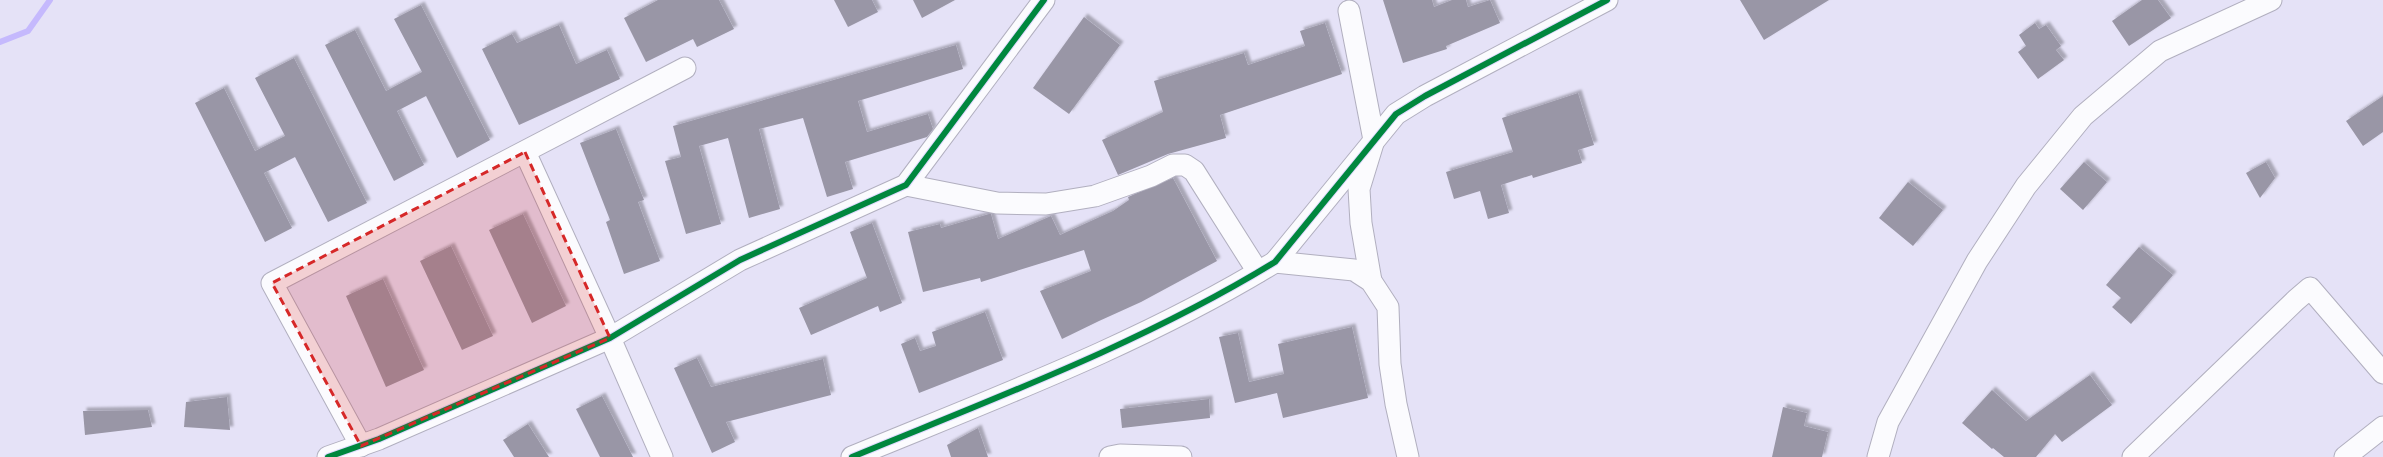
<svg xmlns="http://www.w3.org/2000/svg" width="2383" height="457" viewBox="0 0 2383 457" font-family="'PT Sans Narrow',sans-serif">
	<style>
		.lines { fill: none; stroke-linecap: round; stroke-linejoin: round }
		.stream { stroke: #c5b9fd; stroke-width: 6 }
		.building { fill: #9996a6; filter: url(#shadow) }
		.minor-casing { stroke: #b1afbf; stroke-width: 23 }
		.minor { stroke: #fbfbfe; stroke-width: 21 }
		.cycleway-casing { stroke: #dfdaff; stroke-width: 8 }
		.cycleway { stroke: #00873e; stroke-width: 6 }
		.marked { fill: #d62828; fill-opacity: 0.2; stroke: #d62828; stroke-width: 3; stroke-dasharray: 8 5; stroke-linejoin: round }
	</style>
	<defs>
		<filter id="shadow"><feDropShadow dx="3.5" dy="-3.5" stdDeviation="1" flood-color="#0004"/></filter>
	</defs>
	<rect width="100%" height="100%" fill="#e5e2f7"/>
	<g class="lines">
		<polyline class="stream" points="0,42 28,31 50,0"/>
	</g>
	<g class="building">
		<polygon points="658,0 719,0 734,29 697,47 693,39 646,62 624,18"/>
		<polygon points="834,0 872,0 878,12 848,27"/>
		<polygon points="913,0 955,0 922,18"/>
		<polygon points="1383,0 1432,0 1434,7 1452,0 1466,0 1468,7 1490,0 1500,23 1446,46 1447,49 1403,63"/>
		<polygon points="1740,0 1829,0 1764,40"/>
		<polygon points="2142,0 2158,0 2171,18 2129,46 2112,21"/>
		<polygon points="421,5 490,140 457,158 426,96 397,111 424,165 394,181 325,45 355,30 386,91 422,72 394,19"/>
		<polygon points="1084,17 1120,45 1069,114 1033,88"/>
		<polygon points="1325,23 1342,74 1220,115 1226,138 1168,154 1118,175 1102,140 1163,112 1154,81 1244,53 1248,65 1305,46 1300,31"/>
		<polygon points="2035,23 2039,29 2046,25 2061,46 2056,50 2064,60 2038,79 2018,52 2026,46 2019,35"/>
		<polygon points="559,25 576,64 607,50 620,79 519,125 482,49 512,34 517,43"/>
		<polygon points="956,45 963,69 858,101 867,132 928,114 933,129 927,137 845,162 853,189 827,197 803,118 759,129 780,209 749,218 728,138 699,146 721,224 686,234 665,161 681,157 673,126"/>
		<polygon points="294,58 367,203 328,222 295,157 264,173 292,228 265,242 195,103 224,88 255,151 285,136 255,78"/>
		<polygon points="1578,93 1594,145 1578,150 1582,163 1533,178 1532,175 1501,185 1509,213 1488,219 1480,191 1454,199 1446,172 1513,152 1502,118"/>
		<polygon points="2383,96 2383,132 2363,146 2346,121"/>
		<polygon points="616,129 644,200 638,202 660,261 624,274 606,222 610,220 580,143"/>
		<polygon points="2084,162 2107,182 2083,210 2060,189"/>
		<polygon points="2266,162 2275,178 2260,198 2246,173"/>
		<polygon points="1173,178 1217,261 1141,302 1099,321 1062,339 1040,291 1091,271 1084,250 981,282 980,278 923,292 908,232 940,224 941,228 989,214 991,214 998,239 1051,216 1060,235 1113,211 1129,200 1128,197"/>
		<polygon points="1908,182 1943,210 1913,246 1879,218"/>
		<polygon points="523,214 566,306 532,323 489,230"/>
		<polygon points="872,223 902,303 880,312 878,306 811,335 799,308 867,278 850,232"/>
		<polygon points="451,246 493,336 462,350 420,261"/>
		<polygon points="2139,247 2173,275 2131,324 2112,307 2121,298 2106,285"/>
		<polygon points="383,279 424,370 386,387 346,296"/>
		<polygon points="985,312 1003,360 919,393 901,344 915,338 920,351 936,346 932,332"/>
		<polygon points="1352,327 1368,398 1283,418 1277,393 1235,403 1219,337 1238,333 1249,382 1284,374 1278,344"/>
		<polygon points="697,358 711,387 823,359 831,395 726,422 735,442 712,453 674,368"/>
		<polygon points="2090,375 2112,405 2062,442 2055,434 2036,457 2004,457 1993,448 1992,449 1962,423 1992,390 2026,421"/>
		<polygon points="602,396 633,457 600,457 576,409"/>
		<polygon points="227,397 230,430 184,427 186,402"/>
		<polygon points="1209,399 1210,418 1122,428 1120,409"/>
		<polygon points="1783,407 1807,413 1804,426 1828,432 1822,457 1772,457"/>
		<polygon points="148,410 152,427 85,435 83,411"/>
		<polygon points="528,424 549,457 514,457 503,440"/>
		<polygon points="978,428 988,457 951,457 947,445"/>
	</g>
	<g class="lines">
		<g class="minor-casing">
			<g id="minor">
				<polyline points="1349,11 1374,140 1359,189 1361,223 1371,281"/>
				<polyline points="525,152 610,338 662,457"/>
				<polyline points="906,185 997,203 1046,204 1095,196 1151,176 1173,165 1185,165 1194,171 1258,272"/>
				<polyline points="1275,262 1354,270 1371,281 1388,307 1390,364 1396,404 1408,457"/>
				<polyline points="361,446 272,283 685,68"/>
				<polyline points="328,457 379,439 610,338 740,260 906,185 1044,0"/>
				<path d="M 852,457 C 995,398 1143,343 1275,262 L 1396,114 L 1425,96 L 1607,0"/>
				<polyline points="1110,457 1120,455 1181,457"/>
				<polyline points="1878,457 1888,422 1977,261 2026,186 2083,116 2160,51 2271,0"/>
				<polyline points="2133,457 2296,300 2310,288 2383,373"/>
				<polyline points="2345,457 2383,427"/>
			</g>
		</g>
		<use href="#minor" class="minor"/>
		<g class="cycleway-casing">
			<g id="cycleway">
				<polyline points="328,457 379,439 610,338 740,260 906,185 1044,0"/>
				<path d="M 852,457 C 995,398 1143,343 1275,262 L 1396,114 L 1425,96 L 1607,0"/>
			</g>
		</g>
		<use href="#cycleway" class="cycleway"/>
	</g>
	<path class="marked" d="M 525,152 L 610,338 L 361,446 L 272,283 Z"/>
</svg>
